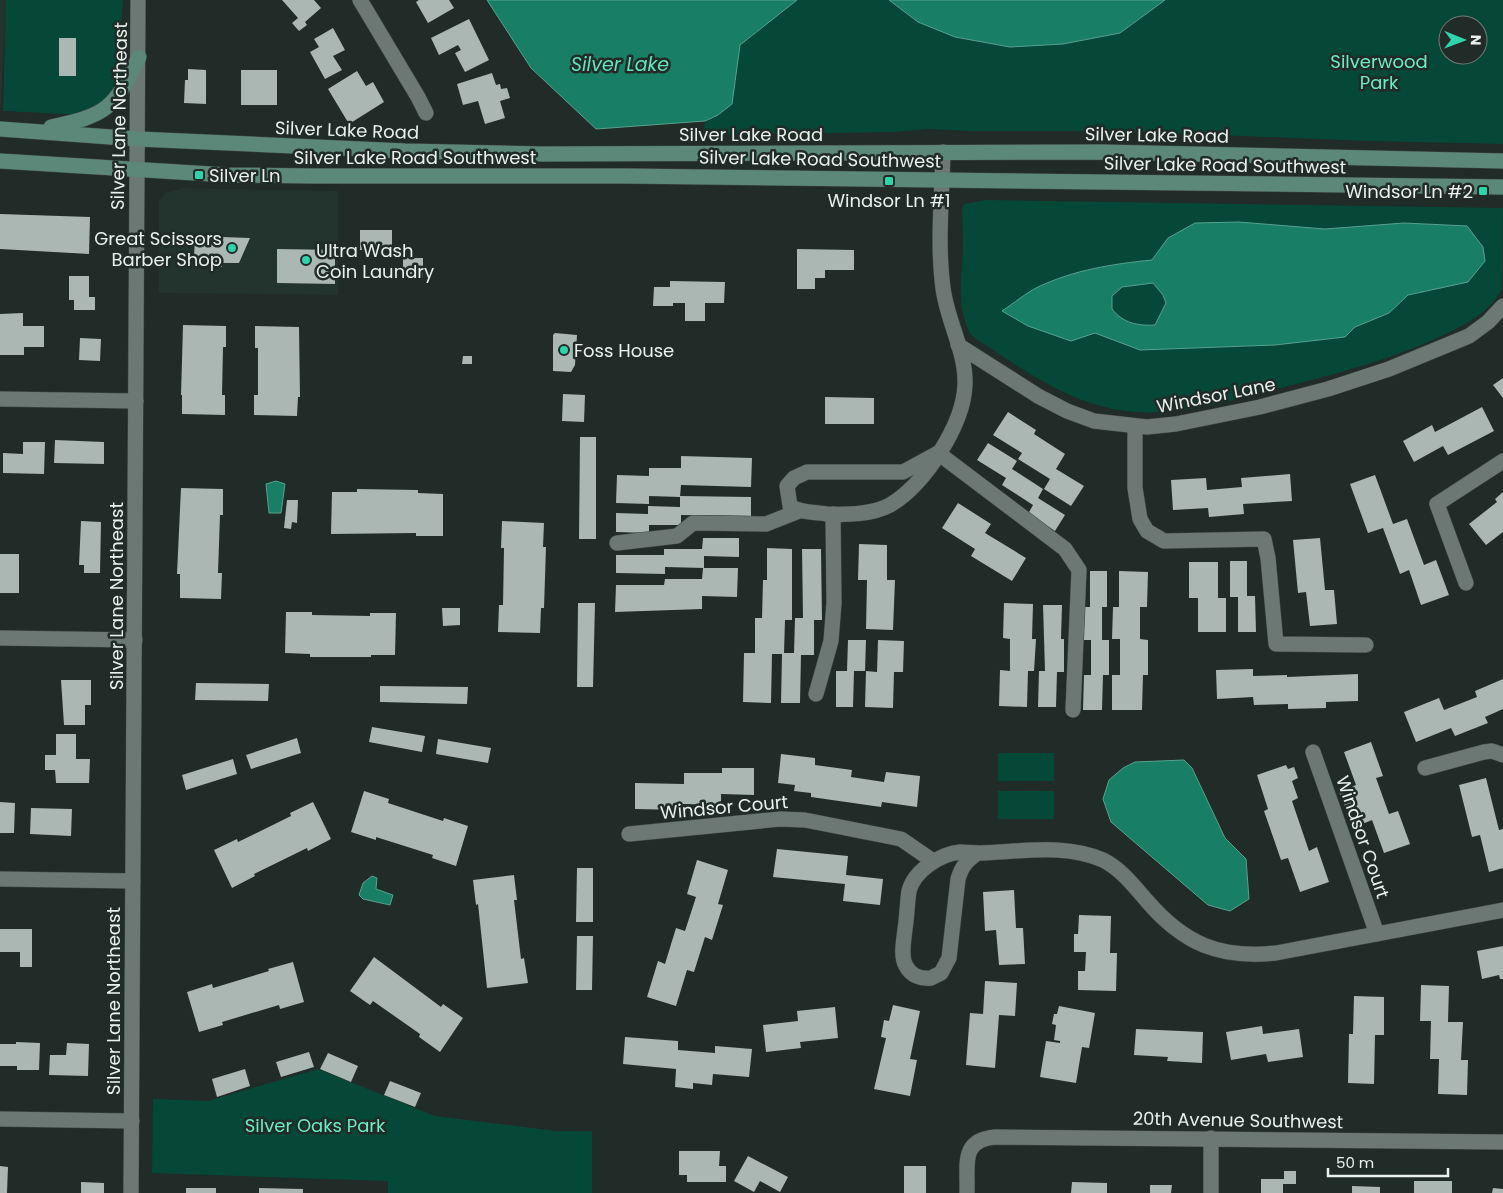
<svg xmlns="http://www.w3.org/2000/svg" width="1503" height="1193" viewBox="0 0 1503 1193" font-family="Poppins,sans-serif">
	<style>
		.built { fill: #22342d }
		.green { fill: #064838; fill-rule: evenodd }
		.water { fill: #197f64; stroke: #57a18d; fill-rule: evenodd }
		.building { fill: #aab7b2 }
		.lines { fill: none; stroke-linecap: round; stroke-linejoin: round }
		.minor-casing { stroke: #404945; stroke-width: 16 }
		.tertiary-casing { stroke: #404945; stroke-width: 16 }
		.secondary-casing { stroke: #404945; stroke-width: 16 }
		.minor { stroke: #6c7873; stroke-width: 15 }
		.tertiary { stroke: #6c7873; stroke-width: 15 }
		.secondary { stroke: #5c887a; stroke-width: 15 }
		.poi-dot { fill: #30d4aa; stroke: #212b27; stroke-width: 2 }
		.labels { text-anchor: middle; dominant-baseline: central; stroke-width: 5; stroke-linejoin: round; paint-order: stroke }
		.park-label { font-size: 18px; fill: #6cecc4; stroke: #212b27 }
		.street-label { font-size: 18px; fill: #e9f0ed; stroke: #212b27 }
		.poi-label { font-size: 18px; fill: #e9f0ed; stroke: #212b27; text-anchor: start }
		.water-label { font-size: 19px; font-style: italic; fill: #63e4bc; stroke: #212b27 }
	</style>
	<rect width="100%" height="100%" fill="#212b27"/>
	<g class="built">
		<polygon points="0,0 6,0 1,103 0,103"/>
		<polygon points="182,188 338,191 338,295 159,293 159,201 165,193"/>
	</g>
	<g class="green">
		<polygon points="6,0 123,0 116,84 107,99 85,115 3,111"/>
		<path d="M 797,0 L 889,0 L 918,22 L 1010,47 L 1063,44 L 1120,33 L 1165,0 L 1503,0 L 1503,144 L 1370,141 L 1117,131 L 972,131 L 928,129 L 894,132 L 704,135 L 705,121 L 718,115 L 732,103 L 740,45 ZM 1448,25 L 1478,25 L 1478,55 L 1448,55 Z"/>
		<path d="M 985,200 L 1503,208 C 1503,222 1503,283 1501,291 C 1495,301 1485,312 1475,318 C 1418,353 1344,372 1280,388 C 1229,401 1173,419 1119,410 C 1064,401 1018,366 972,336 C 956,309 961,281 963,252 C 963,238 963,223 962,209 L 964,204 Z"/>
		<rect x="998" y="753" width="56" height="28"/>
		<rect x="998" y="791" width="56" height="28"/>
		<polygon points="318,1069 435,1116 557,1131 592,1131 592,1193 388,1193 388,1181 152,1173 153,1099 208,1101"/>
	</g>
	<g class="water">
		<polygon points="487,0 797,0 740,45 732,104 718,115 705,121 596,129 531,68"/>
		<polygon points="889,0 1165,0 1120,33 1063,44 1010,47 955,37 918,22"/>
		<path d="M 1239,222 L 1325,229 L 1404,223 L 1467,226 L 1483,247 L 1485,261 L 1468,282 L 1408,295 L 1389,313 L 1355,327 L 1345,337 L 1275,345 L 1140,350 L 1095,333 L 1071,341 L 1028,326 L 1002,311 C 1014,303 1026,293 1038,287 C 1074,270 1112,264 1152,260 L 1168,238 L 1195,223 ZM 1153,283 L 1163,295 L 1166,303 L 1155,325 C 1137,326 1123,323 1112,309 L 1112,296 L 1122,287 Z"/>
		<polygon points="276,481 285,484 281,513 269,513 266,484"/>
		<polygon points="1184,760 1192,768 1225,838 1246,859 1249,899 1230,911 1208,905 1111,822 1103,799 1109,780 1123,768 1135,762"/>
		<polygon points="372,876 377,878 376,889 393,895 390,905 363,899 359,895 363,883"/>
	</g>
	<g class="building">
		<polygon points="282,0 314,0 321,8 305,22 307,25 299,31 292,23 298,18"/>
		<polygon points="419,0 449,0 454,8 428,23 416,2"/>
		<polygon points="469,19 489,60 465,72 455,53 461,50 458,45 439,55 431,38"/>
		<polygon points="333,28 345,50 333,56 342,70 325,79 310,52 319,47 314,39"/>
		<rect x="59" y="38" width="17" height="38"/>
		<polygon points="188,69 206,70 206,104 184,103 185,80 188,80"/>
		<rect x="241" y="70" width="36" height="35"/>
		<polygon points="357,71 366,86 373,82 384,102 349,124 328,89"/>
		<polygon points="492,73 496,85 500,84 501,89 507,88 510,98 500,101 505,118 485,124 478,101 463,105 457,84"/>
		<polygon points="0,214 90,217 89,254 0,249"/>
		<rect x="360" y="230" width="32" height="20"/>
		<polygon points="195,236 222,237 250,238 239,263 222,263 222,267 208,267 209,259 194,258"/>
		<polygon points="277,249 335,250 335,284 277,283"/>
		<polygon points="797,249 854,250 854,270 825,270 825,278 815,278 815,289 797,289"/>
		<polygon points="403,258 423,258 423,278 403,277"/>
		<polygon points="69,276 89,276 89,297 95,297 95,310 74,310 74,300 69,300"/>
		<polygon points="670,281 725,282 724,303 705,303 705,321 685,321 685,303 673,303 673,306 653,306 654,287 670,287"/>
		<polygon points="23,313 23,326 44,326 44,347 24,347 24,355 0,355 0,314"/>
		<polygon points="183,325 226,326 226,347 223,347 222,395 225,395 225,415 182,414 182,395 181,395"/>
		<polygon points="255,326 299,327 300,397 298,397 297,416 254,415 254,395 258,395 258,348 255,348"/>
		<polygon points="555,333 577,335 575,365 571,372 553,371 553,335"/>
		<polygon points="80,338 101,339 100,361 79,360"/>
		<polygon points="463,356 472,356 472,364 462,364"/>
		<polygon points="1503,378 1503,398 1493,385"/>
		<polygon points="563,394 585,395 584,422 562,421"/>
		<polygon points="825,397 874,398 874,424 825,424"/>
		<polygon points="1482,407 1494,431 1448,455 1443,446 1414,462 1403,441 1432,425 1435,432"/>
		<polygon points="1008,412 1036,430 1034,434 1065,454 1056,469 1084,486 1071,506 1044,489 1050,479 1018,459 1022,453 993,435"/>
		<polygon points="580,437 596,437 596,539 579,539"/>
		<polygon points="55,440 104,442 104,464 54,463"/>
		<polygon points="23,442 45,442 44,474 3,473 3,453 23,454"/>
		<polygon points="988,443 1017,461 1012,469 1043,489 1038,498 1065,515 1055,531 1028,514 1033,505 1002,485 1006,478 977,460"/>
		<polygon points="681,456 752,458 751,487 681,485 680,497 649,496 649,504 616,503 617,475 649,476 649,468 681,468"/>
		<polygon points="1290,474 1292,501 1243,504 1244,514 1209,517 1208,508 1173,510 1171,480 1206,478 1207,490 1242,487 1241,478"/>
		<polygon points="1375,475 1393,524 1407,519 1424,565 1436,560 1449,595 1421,605 1409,570 1400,574 1383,528 1368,533 1350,484"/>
		<polygon points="181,488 223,489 223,515 220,515 218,573 222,573 221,599 180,598 180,574 177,574"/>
		<polygon points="357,489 418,490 418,493 443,494 443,536 416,536 416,533 331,534 332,492 357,492"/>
		<polygon points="1503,492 1503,532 1486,545 1469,524 1497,502 1495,499"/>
		<polygon points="680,496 751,497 751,516 681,515 681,525 649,525 649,533 616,532 616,513 648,514 648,506 680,507"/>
		<polygon points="287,500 298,500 297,523 292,522 291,529 284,528"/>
		<polygon points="958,503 991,524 985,533 1026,558 1012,581 971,556 975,549 942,528"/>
		<polygon points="81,521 101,522 100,573 84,573 84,565 79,565"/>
		<polygon points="502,521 544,523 543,547 546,547 544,608 541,608 540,633 498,632 499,605 503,605 504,548 501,548"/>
		<polygon points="703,538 739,538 739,557 704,556 704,568 665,567 665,574 616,573 616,555 664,555 664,549 702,549"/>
		<polygon points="1320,538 1325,590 1334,590 1337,624 1310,626 1306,592 1298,593 1293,540"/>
		<polygon points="859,544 887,545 887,580 895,580 893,630 866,629 867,580 858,580"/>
		<polygon points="767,548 792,549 792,620 785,620 784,653 794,653 795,618 803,618 802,549 821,549 822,620 814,620 814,655 801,655 800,703 781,703 782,654 772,654 771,703 743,702 744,653 755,653 755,618 762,618 763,580 767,580"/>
		<rect x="0" y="554" width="19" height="39"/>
		<polygon points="1230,561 1247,561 1247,596 1255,596 1256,632 1238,632 1238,597 1230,597"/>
		<polygon points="1189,562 1218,562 1218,598 1226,598 1226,632 1198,632 1198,598 1189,598"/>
		<polygon points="703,568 738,568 737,597 702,596 702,609 615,612 616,585 664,585 665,579 702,579"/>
		<polygon points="1090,571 1107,571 1107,607 1102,607 1102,640 1109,640 1109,675 1103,675 1102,710 1083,710 1084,675 1091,675 1091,640 1083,640 1083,607 1090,607"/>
		<polygon points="1119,571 1148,572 1147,607 1140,607 1140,639 1148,640 1148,675 1143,675 1142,710 1112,710 1112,675 1120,675 1120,639 1112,639 1113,607 1119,607"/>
		<polygon points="578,603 595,603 593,687 577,687"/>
		<polygon points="1004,603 1033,604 1032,639 1036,639 1034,671 1028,671 1027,707 999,706 1000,670 1010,671 1010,639 1003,638"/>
		<polygon points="1043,605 1062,605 1061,639 1064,639 1064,672 1057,672 1056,707 1038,707 1039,671 1045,671"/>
		<polygon points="442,608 460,608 460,625 443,626"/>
		<polygon points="286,612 312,612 312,615 370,616 370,613 396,613 395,655 371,655 371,657 310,657 310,654 285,653"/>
		<polygon points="848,640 866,640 865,671 854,671 853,707 836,707 836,671 847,671"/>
		<polygon points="878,640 904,641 903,672 894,672 893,708 865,707 866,671 877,672"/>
		<polygon points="1253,669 1253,676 1287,675 1287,677 1358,674 1358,701 1326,702 1326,708 1288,709 1288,704 1254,705 1253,697 1217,699 1216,670"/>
		<polygon points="1503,679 1503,709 1485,717 1488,723 1455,736 1451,728 1416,742 1404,712 1439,698 1444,710 1477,697 1475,691"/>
		<polygon points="61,680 91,680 91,705 85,705 85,725 64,725"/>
		<polygon points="196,683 269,684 268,701 195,700"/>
		<polygon points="380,686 468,687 467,704 380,702"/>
		<polygon points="372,727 425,736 422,752 369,742"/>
		<polygon points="56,734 76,734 76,759 90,759 89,783 56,783 55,770 45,770 45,755 56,755"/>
		<polygon points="297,738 301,753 251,769 246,755"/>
		<polygon points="438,739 491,748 488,763 436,754"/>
		<polygon points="1371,742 1383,776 1376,778 1389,814 1398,811 1410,844 1384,853 1372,820 1360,825 1353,807 1346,810 1339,792 1356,785 1344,752"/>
		<polygon points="781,754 815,758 815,765 852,770 851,777 884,782 886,772 920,776 917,807 882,802 881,807 811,797 811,793 794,791 795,785 778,783"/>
		<polygon points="233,759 237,774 186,790 182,775"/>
		<polygon points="1286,765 1288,769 1294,767 1298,778 1292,781 1298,798 1292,801 1309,851 1317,847 1329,882 1300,892 1288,858 1281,860 1264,811 1268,809 1257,775"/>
		<polygon points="722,768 754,768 754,795 721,794 721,805 683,804 683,810 635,809 635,783 684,784 684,773 722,773"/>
		<polygon points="1486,778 1499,830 1503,829 1503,868 1489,872 1480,835 1472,837 1459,785"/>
		<polygon points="364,791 389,799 388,803 443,821 444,818 468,826 456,866 432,858 433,855 376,837 376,840 351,832"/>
		<polygon points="0,802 15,803 14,833 0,833"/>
		<polygon points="313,802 331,839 308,851 307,848 254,874 255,876 232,888 214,850 237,839 238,842 291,816 290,813"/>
		<polygon points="31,808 72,809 71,836 30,834"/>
		<polygon points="777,849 848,856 846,875 883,879 880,905 843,901 845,884 773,877"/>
		<polygon points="697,860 728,870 718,904 723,905 712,940 705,937 694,972 687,970 676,1006 647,997 658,961 665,964 676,928 685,931 696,897 687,894"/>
		<polygon points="577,868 593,868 593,922 576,922"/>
		<polygon points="514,875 517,900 514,900 521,959 524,958 528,983 487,988 478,904 476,905 473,880"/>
		<polygon points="1014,890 1016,928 1023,928 1025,964 999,965 996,930 985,931 983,892"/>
		<polygon points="1079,915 1111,916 1110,953 1117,953 1116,991 1078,990 1078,971 1085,971 1086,952 1074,952 1074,934 1078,934"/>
		<polygon points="0,929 32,929 32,967 20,967 20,952 0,952"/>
		<polygon points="577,936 593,936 592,990 576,990"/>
		<polygon points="1503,946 1503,979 1500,979 1499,975 1482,979 1477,951"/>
		<polygon points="374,957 441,1007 443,1004 463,1018 440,1052 419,1037 420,1034 373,1001 370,1005 350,991"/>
		<polygon points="293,962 304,1002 280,1009 279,1005 222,1022 223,1025 199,1032 187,992 212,984 213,988 269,971 268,969"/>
		<polygon points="985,981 1017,983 1015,1016 999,1015 995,1068 966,1065 970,1013 983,1014"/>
		<polygon points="1421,985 1449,986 1448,1022 1463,1022 1461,1060 1468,1060 1467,1095 1438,1094 1439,1059 1430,1059 1431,1021 1420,1021"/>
		<polygon points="1354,996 1384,997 1384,1035 1375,1035 1374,1084 1348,1083 1349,1034 1353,1034"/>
		<polygon points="893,1005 920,1011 910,1059 917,1060 910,1096 874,1089 886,1038 881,1037 884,1020 889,1021"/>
		<polygon points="1059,1006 1095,1013 1089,1048 1082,1047 1076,1083 1040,1077 1046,1041 1060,1043 1060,1041 1054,1040 1056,1025 1052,1024 1054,1014 1057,1014"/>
		<polygon points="835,1007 838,1038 800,1042 801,1048 766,1052 763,1025 798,1021 797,1011"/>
		<polygon points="1262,1026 1263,1034 1299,1029 1303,1057 1268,1062 1266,1054 1231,1060 1226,1032"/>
		<polygon points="1136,1029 1203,1032 1202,1063 1167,1061 1168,1057 1134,1055"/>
		<polygon points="625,1037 678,1041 678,1050 715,1053 715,1046 752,1049 749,1077 713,1074 712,1085 693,1083 693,1089 675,1087 676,1069 623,1064"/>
		<polygon points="16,1042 40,1043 39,1070 17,1070 17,1066 0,1066 0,1044 16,1044"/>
		<polygon points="67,1043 89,1044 88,1076 49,1075 50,1055 66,1055"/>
		<polygon points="309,1052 314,1067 281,1077 276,1062"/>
		<polygon points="328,1053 358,1066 351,1082 320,1069"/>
		<polygon points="245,1069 250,1086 217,1097 212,1079"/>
		<polygon points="390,1081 421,1093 415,1107 384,1095"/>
		<polygon points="679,1151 720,1151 719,1166 726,1166 726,1182 687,1182 687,1175 679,1175"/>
		<polygon points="748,1156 788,1177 780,1192 760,1181 754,1192 734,1181"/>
		<polygon points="0,1166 8,1167 7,1193 0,1193"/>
		<rect x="904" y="1166" width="22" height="27"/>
		<polygon points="1284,1171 1296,1171 1296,1184 1283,1184 1283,1193 1261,1193 1261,1179 1284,1179"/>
		<rect x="1414" y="1181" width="38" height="12"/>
		<polygon points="81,1182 104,1183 104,1193 81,1193"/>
		<polygon points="1072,1182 1107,1183 1107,1193 1071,1193"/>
		<polygon points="1150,1185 1172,1185 1171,1193 1150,1193"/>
		<polygon points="1352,1186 1380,1187 1380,1193 1352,1193"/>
		<rect x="186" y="1188" width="30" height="5"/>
		<polygon points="259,1188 303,1189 303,1193 259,1193"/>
		<polygon points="1493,1188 1503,1189 1503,1193 1492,1193"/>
	</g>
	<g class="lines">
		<g class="minor-casing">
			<g id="minor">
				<polyline points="360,0 418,97 426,113"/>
				<polyline points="958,345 1038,396 1067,411 1094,421 1147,427 1176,424 1260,407 1328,389 1389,369 1469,336 1488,322 1503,306"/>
				<polyline points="0,399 136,401"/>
				<polyline points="1135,426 1135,488 1140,519 1147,531 1164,541 1264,539 1268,558 1276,644 1366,645"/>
				<path d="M 938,453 L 903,472 L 807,472 L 794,478 L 787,486 L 790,506 C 801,513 814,512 827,514 C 847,515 871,515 890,505 C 924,485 964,425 965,384 C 966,351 947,321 943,288 C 937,244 942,197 943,152"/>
				<polyline points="938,453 1065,549 1079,570 1073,710"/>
				<polyline points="617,543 677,536 693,523 766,524 799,511"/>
				<polyline points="1466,583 1437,504 1503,461"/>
				<polyline points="0,638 135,640"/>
				<polyline points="816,694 831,641 834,603 833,514"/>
				<polyline points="1313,752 1377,934"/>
				<polyline points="1425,768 1484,752 1492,751 1503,755"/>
				<polyline points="629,834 780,819 805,820 901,839 933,861"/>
				<path d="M 978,853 C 967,860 962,866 958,879 L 949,958 L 941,973 L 931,978 C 921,979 911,976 906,966 C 900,956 904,940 905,929 C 907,917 907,904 909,891 C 914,871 940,854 960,852 C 967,852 973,853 979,853 C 1020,852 1064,843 1103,860 C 1121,869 1134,886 1147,901 C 1184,944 1220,959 1276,953 L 1503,910"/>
				<polyline points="0,879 133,881"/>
				<polyline points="0,1119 132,1121"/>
				<polyline points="1211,1138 1211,1193"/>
				<path d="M 967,1193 C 968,1165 960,1140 995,1137 L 1503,1142"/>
			</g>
		</g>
		<g class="tertiary-casing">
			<polyline id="tertiary" points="131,1193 138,0"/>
		</g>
		<g class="secondary-casing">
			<g id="secondary">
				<path d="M 51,127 C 107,115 114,109 139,57"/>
				<polyline points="0,129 138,139 405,151 540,154 1102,152 1503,161"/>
				<polyline points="0,161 227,175 315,176 626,176 1503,187"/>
			</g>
		</g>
		<use href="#minor" class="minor"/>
		<use href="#tertiary" class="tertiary"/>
		<use href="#secondary" class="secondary"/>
	</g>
	<g class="poi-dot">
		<rect x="194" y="170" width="10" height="10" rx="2.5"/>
		<rect x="884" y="176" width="10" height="10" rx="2.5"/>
		<rect x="1478" y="186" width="10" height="10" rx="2.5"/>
		<circle cx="232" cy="248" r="5"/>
		<circle cx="306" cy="260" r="5"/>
		<circle cx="564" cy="350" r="5"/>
	</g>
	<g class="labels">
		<g class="park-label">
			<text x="1379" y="61">Silverwood<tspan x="1379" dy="21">Park</tspan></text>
			<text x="315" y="1125">Silver Oaks Park</text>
		</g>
		<g class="street-label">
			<text transform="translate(119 116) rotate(-89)">Silver Lane Northeast</text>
			<text transform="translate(347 130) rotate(2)">Silver Lake Road</text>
			<text x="751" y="134">Silver Lake Road</text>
			<text transform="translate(1157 135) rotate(1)">Silver Lake Road</text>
			<text x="415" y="157">Silver Lake Road Southwest</text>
			<text transform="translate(820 159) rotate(1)">Silver Lake Road Southwest</text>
			<text transform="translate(1225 165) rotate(1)">Silver Lake Road Southwest</text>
			<text transform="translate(1216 395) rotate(-11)">Windsor Lane</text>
			<text transform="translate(116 596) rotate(-90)">Silver Lane Northeast</text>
			<text transform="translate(724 807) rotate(-5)">Windsor Court</text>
			<text transform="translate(1363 837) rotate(71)">Windsor Court</text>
			<text transform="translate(113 1001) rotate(-90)">Silver Lane Northeast</text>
			<text transform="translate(1238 1120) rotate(1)">20th Avenue Southwest</text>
		</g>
		<g class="poi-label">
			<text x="209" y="175">Silver Ln</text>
			<text x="1473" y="191" text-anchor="end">Windsor Ln #2</text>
			<text x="889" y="200" text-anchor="middle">Windsor Ln #1</text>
			<text x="222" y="238" text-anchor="end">Great Scissors<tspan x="222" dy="21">Barber Shop</tspan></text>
			<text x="316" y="250">Ultra Wash<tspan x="316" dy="21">Coin Laundry</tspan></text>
			<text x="574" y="350">Foss House</text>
		</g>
		<g class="water-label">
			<text x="620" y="64">Silver Lake</text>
		</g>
	</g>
	<g transform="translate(1463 40) rotate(91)"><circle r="24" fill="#212b27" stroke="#717a76"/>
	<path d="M0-4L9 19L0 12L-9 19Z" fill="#30d4aa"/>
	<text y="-8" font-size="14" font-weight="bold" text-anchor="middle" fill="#e9f0ed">N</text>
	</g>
	<path d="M1328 1168v8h120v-8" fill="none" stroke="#e9f0ed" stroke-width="2.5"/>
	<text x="1336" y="1168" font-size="15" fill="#e9f0ed" stroke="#212b27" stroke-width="4" paint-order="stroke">50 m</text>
</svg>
